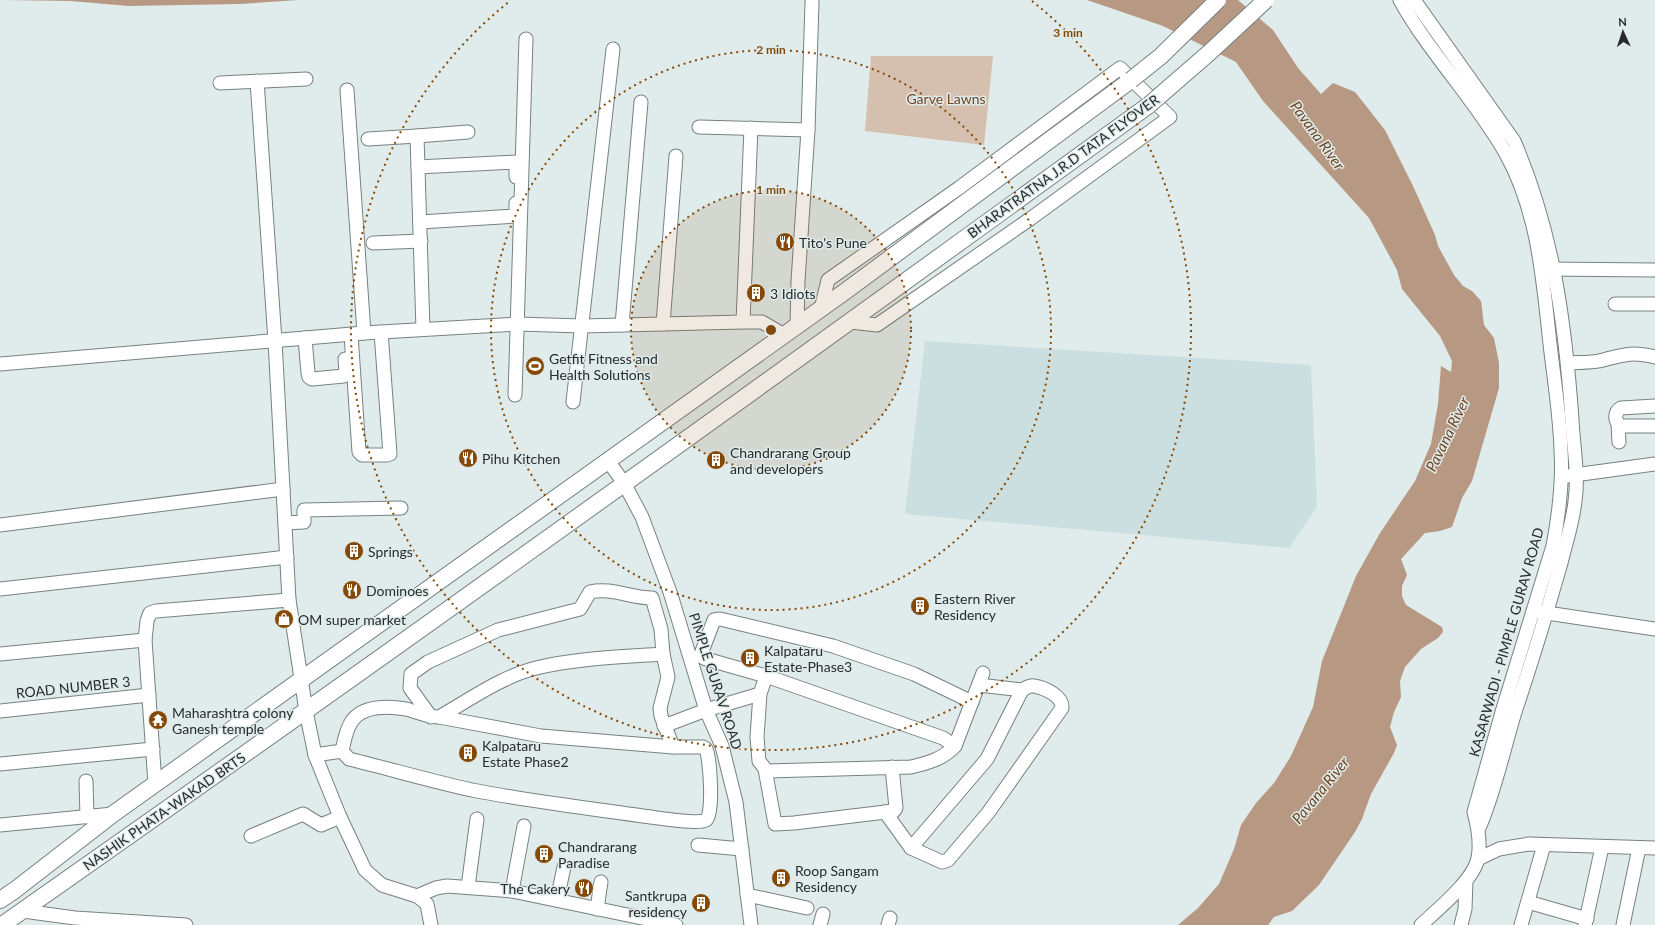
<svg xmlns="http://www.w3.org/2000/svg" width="1655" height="925" viewBox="0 0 1655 925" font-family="Lato,sans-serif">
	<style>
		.built { fill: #cbdfe1 }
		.green { fill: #d5bfaf }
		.water { fill: #b79983 }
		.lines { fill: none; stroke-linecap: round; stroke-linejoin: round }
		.minor-casing { stroke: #778181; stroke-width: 15 }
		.major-casing { stroke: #778181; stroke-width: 18 }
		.minor { stroke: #fff; stroke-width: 13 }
		.major { stroke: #fff; stroke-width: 16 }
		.major-bridge-casing { stroke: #778181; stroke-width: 18; stroke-linecap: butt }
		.major-bridge { stroke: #fff; stroke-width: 16 }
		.ring { fill: none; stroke: #854905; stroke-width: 2; stroke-dasharray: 2 4 }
		.labels { text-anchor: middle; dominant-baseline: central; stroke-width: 3; stroke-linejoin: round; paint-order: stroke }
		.park-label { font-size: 14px; fill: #6f4420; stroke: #e0ebec }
		.street-label { font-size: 14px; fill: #272b2b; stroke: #e0ebec }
		.poi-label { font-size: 14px; fill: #272b2b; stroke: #e0ebec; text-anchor: start }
		.water-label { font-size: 15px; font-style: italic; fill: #6e441f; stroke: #e0ebec }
		.centre { fill: #854905; stroke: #e0ebec; stroke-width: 2 }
		.ring-label { font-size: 12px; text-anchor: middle; font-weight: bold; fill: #854905; stroke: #e0ebec; stroke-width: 3; stroke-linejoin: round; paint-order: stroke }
	</style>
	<rect width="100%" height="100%" fill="#e0ebec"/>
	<polygon class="built" points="925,341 1311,365 1317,507 1289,548 905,514"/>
	<polygon class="green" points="871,56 993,56 984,145 865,131"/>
	<g class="water">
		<polygon points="5,0 298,0 240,4 128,6 71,1"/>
		<polygon points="1087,0 1238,0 1273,30 1298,68 1321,94 1333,83 1355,92 1385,130 1413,186 1435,235 1438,246 1454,275 1463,286 1472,291 1481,301 1484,325 1494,338 1499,363 1499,388 1472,481 1462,498 1452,527 1440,531 1425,533 1401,559 1407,575 1402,586 1402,596 1406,605 1442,627 1443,632 1438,638 1421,649 1405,667 1400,681 1401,697 1394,712 1390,727 1397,745 1394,753 1371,794 1362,819 1355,832 1319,885 1292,911 1274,917 1268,925 1178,925 1198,908 1219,884 1234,849 1241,825 1256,803 1274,783 1291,756 1313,707 1322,661 1356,576 1380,533 1415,481 1431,444 1438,404 1441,366 1451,372 1452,361 1440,336 1402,289 1397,270 1369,218 1263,101 1236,62 1163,26"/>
	</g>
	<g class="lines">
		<g class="minor-casing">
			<g id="minor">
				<path d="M 1400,0 C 1430,54 1474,98 1505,152 C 1538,210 1543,279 1550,344 C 1554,379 1560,415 1561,450 C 1563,482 1559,514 1553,546 L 1502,712 L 1474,812 C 1478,827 1481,843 1478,858 C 1474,880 1438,909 1421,925"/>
				<path d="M 1414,0 L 1514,141 C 1553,232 1565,321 1572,419 C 1573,445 1579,474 1575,501 C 1573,522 1566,542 1561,563 C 1547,612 1532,661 1516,709 C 1504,747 1495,792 1479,828"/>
				<polyline points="257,81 275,341 289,600 306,711 315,755 340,817 365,870 382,885 417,896 427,904 431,925"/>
				<polyline points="220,83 306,79"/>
				<polyline points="347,90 364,333"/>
				<polyline points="699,127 808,130"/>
				<polyline points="417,136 468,132"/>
				<polyline points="368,139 417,136 423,329"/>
				<polyline points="418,167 516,162 516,177"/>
				<polyline points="420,222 516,216 516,203"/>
				<polyline points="373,243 421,241"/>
				<polyline points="1545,269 1655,270"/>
				<polyline points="1615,304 1655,304"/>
				<polyline points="821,309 828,280 959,188 1120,68 1170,117 1030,219 877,325 851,322"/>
				<polyline points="743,322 751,128"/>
				<polyline points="663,324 676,156"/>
				<polyline points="622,325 641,102"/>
				<polyline points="797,326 798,281 808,130 812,2"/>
				<polyline points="351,334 359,452 362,455 387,455 390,454 381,332"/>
				<polyline points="305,338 308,373 309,377 312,379 344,376 346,374 345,359"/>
				<path d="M 1568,363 C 1578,362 1589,363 1599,361 C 1623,355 1630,351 1655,357"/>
				<polyline points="0,364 364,333 518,324 582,326 743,322 762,322 784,335"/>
				<polyline points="515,395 526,39"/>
				<polyline points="573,402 613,49"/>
				<path d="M 1655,406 L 1621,408 C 1614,412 1614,421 1621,426 L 1655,426"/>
				<polyline points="1618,424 1619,442"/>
				<polyline points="608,461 624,483 642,517 670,592 706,710 722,746 736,802 751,925"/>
				<polyline points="1567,476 1655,464"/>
				<polyline points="285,523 304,522 304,510 401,508"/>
				<polyline points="0,525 283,489"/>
				<polyline points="0,589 287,557"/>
				<polyline points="1540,612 1655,629"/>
				<polyline points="0,654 145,640"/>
				<polyline points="766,676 706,659 702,657 701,654 714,620 720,619 833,646 914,674 972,702"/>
				<polyline points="0,711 149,695"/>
				<polyline points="439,717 541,736 673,747"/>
				<path d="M 664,726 L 706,710 L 760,694 L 757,737 L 759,761 L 767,771 L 911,767 C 928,763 943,759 955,746 L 943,738 L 766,676 L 760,694"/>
				<polyline points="955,746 983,673"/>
				<path d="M 342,751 C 344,742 346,729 352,721 C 363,705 389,706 406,709 C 418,712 427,717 439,717 C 469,700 503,676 536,668 C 578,658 621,657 663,654"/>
				<path d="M 315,755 L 342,751 L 349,759 C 390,769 431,781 472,790 C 528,801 586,808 643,816 C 654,817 697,825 706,820 C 714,815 710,758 706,749 L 703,747 L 673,747 L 661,716 L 660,708 L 668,677 L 663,654 L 661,629 L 652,598 C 631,598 611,587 590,592 L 580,609 L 498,630 L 428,662 L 411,674 L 410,688 L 431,717"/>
				<polyline points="0,764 153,749"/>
				<polyline points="765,769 775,824 794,823 894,811 896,808 892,767"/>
				<polyline points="86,781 87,817"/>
				<polyline points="155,784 145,640 147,621 150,613 156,611 289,600"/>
				<path d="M 885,812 L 911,848 L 942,862 L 948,860 L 988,813 L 1062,708 C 1063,696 1045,688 1034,686 C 1030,685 1026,688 1022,690"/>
				<polyline points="0,825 113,814"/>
				<polyline points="251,836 303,814 321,825 340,817"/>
				<polyline points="698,845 742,849"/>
				<polyline points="911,848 987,759 1022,690 979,685"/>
				<polyline points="1478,859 1499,849 1529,844 1655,848"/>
				<polyline points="468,887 477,819"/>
				<polyline points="512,891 524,826"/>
				<polyline points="747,895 807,908"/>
				<polyline points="417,896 436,888 447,886 512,891 676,925"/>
				<polyline points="557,900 564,867"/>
				<polyline points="1528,902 1587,919"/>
				<polyline points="597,909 601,882"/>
				<polyline points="23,911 75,918 186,925"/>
				<polyline points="820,925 823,914"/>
				<polyline points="888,925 890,918"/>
				<polyline points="1461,925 1465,909 1466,881"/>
				<polyline points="1521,925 1544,845"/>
				<polyline points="1585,925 1602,847"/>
				<polyline points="1623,925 1639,848"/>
			</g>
		</g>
		<g class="major-casing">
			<g id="major">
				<polyline points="0,900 15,890 113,814 843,293 1131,80"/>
				<path d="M 2,925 C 387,655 769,381 1149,105"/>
			</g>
		</g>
		<use href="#minor" class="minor"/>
		<use href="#major" class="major"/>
		<g class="major-bridge-casing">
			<g id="major-bridge">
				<polyline points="1131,80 1161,56 1218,0"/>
				<polyline points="1149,105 1210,52 1266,0"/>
			</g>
		</g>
		<use href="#major-bridge" class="major-bridge"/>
	</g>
	<circle cx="771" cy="330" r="140" fill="#854905" fill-opacity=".12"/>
	<g class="ring">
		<circle cx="771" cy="330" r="140"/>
		<circle cx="771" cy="330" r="280"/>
		<path d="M1032 1A420 420 0 1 1 510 1"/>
	</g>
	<defs>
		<g id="restaurant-disc" transform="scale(1)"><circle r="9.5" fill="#854905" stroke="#e0ebec"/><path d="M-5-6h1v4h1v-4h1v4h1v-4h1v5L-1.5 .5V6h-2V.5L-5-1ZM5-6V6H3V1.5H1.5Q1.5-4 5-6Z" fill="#fff"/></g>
		<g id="building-disc" transform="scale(1)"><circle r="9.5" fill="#854905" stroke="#e0ebec"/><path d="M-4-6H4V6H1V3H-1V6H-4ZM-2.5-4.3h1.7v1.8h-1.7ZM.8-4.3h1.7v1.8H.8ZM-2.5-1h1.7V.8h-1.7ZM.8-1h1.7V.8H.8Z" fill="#fff"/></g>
		<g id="stadium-disc" transform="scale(1)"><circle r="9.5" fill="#854905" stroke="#e0ebec"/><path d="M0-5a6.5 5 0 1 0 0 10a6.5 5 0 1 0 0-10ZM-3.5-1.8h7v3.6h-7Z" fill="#fff"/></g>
		<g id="shop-disc" transform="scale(1)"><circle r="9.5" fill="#854905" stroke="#e0ebec"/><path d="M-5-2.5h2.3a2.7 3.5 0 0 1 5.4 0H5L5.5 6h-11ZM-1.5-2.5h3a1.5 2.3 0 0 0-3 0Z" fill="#fff"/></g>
		<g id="temple-disc" transform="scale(1)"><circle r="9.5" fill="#854905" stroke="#e0ebec"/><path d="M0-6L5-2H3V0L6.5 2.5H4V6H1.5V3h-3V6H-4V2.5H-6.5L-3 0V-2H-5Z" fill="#fff"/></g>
	</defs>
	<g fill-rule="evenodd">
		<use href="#restaurant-disc" x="785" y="242"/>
		<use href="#building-disc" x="756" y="293"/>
		<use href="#stadium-disc" x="535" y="366"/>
		<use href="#restaurant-disc" x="468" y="458"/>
		<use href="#building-disc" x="716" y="460"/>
		<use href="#building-disc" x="354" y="551"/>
		<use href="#restaurant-disc" x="352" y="590"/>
		<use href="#building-disc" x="920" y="606"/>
		<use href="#shop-disc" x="284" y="619"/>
		<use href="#building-disc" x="750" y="658"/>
		<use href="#temple-disc" x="158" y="720"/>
		<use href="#building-disc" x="468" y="753"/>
		<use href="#building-disc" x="544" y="854"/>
		<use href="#building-disc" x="781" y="878"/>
		<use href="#restaurant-disc" x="584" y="888"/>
		<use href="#building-disc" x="701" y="903"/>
	</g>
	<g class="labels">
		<g class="park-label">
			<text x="946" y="98">Garve Lawns</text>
		</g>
		<g class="street-label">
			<text transform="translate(1063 166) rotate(-36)">BHARATRATNA J.R.D TATA FLYOVER</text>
			<text transform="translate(1506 642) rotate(-74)">KASARWADI - PIMPLE GURAV ROAD</text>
			<text transform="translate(716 681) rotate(72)">PIMPLE GURAV ROAD</text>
			<text transform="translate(73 687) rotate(-6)">ROAD NUMBER 3</text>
			<text transform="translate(164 811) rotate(-35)">NASHIK PHATA-WAKAD BRTS</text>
		</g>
		<g class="poi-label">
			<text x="799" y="242">Tito's Pune</text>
			<text x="770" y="293">3 Idiots</text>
			<text x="549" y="358">Getfit Fitness and<tspan x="549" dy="16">Health Solutions</tspan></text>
			<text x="730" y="452">Chandrarang Group<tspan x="730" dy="16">and developers</tspan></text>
			<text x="482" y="458">Pihu Kitchen</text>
			<text x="368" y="551">Springs</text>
			<text x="366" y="590">Dominoes</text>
			<text x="934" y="598">Eastern River<tspan x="934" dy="16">Residency</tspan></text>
			<text x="298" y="619">OM super market</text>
			<text x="764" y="650">Kalpataru<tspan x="764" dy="16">Estate-Phase3</tspan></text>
			<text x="172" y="712">Maharashtra colony<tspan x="172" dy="16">Ganesh temple</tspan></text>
			<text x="482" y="745">Kalpataru<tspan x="482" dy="16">Estate Phase2</tspan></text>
			<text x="558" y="846">Chandrarang<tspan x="558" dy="16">Paradise</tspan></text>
			<text x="795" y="870">Roop Sangam<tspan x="795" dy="16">Residency</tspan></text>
			<text x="570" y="888" text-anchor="end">The Cakery</text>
			<text x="687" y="895" text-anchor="end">Santkrupa<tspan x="687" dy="16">residency</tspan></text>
		</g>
		<g class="water-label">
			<text transform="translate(1318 135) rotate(54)">Pavana River</text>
			<text transform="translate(1447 434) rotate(-64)">Pavana River</text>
			<text transform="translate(1320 790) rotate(-51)">Pavana River</text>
		</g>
	</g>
	<circle cx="771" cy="330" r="6" class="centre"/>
	<g class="ring-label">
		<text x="1068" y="37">3 min</text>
		<text x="771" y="54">2 min</text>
		<text x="771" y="194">1 min</text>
	</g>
	<g transform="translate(1623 32) rotate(357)" stroke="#e0ebec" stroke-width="3" paint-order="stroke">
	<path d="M0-3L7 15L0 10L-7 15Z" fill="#272b2b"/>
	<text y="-6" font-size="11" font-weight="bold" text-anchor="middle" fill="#272b2b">N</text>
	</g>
</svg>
